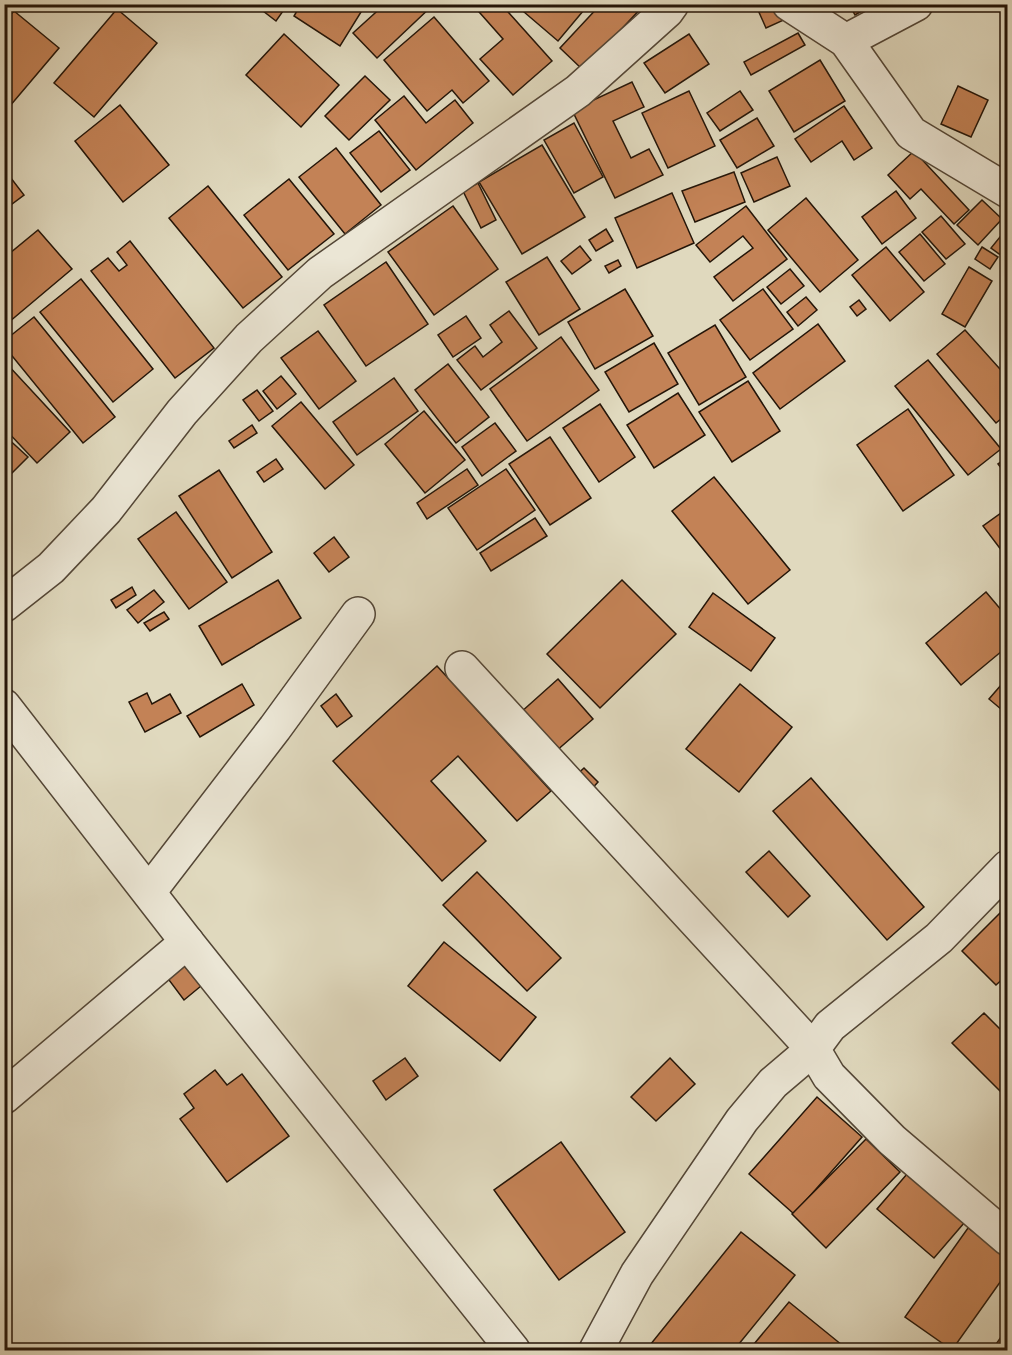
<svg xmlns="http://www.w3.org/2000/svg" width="1012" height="1355" viewBox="0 0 1012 1355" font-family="'EB Garamond',serif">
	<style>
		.building { fill: #c38256; stroke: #241508; stroke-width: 1.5 }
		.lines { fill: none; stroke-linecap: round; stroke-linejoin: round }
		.minor-casing { stroke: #534636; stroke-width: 36 }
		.minor { stroke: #ebe6d5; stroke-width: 33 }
	</style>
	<rect width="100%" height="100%" fill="#e0d9be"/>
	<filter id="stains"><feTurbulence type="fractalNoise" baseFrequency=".00333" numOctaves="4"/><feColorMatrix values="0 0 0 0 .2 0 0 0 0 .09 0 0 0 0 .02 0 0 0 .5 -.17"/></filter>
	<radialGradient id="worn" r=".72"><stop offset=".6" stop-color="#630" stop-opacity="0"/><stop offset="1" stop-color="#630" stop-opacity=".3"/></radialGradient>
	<g class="building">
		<polygon points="254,4 288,4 276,21"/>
		<polygon points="301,4 366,4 340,46 294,16"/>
		<polygon points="385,4 434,4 377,58 353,33"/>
		<polygon points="472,4 501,4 552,61 513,95 480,59 503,39"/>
		<polygon points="530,4 589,4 558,41 524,12"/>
		<polygon points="601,4 645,4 583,70 560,48"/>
		<polygon points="769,4 779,4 786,19 766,28 758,10"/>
		<polygon points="849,4 874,4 855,15"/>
		<polygon points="117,9 157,43 94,117 54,83"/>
		<polygon points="14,11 59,48 4,113 4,22"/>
		<polygon points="434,17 489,81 463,103 452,90 427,111 384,60"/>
		<polygon points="798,33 805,45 751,75 744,62"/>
		<polygon points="284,34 339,85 301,127 246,75"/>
		<polygon points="689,34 709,64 665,93 644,63"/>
		<polygon points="820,60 845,101 794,132 769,91"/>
		<polygon points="365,76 390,100 349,140 325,116"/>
		<polygon points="632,82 644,107 613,121 631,158 649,149 663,175 615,198 572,110"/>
		<polygon points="958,86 988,100 971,137 941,124"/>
		<polygon points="689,91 715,146 668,168 642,113"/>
		<polygon points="740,91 753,110 720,131 707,113"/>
		<polygon points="404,96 426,123 455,100 473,123 416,170 375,120"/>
		<polygon points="120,105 169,165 123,202 75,141"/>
		<polygon points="844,106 872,148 854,160 842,141 811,162 795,139"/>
		<polygon points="757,118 774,146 737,168 720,140"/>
		<polygon points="574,123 603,177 574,193 544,140"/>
		<polygon points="379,131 410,170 381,192 350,153"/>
		<polygon points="542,145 585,217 522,254 479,182"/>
		<polygon points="336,148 381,205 345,234 299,177"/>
		<polygon points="914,151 969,210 954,224 921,189 910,199 888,175"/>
		<polygon points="777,157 790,186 754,202 741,173"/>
		<polygon points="4,169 24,195 4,210"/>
		<polygon points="734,172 745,202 695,222 682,191"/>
		<polygon points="289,179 334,234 288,270 244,215"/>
		<polygon points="478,183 496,220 481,228 463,191"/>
		<polygon points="208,186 282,277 243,308 169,218"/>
		<polygon points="896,191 916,218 882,244 862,217"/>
		<polygon points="672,193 694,243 637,268 615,218"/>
		<polygon points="806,198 858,260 820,292 768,230"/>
		<polygon points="982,200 1002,219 978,245 957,225"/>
		<polygon points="453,206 498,269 434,315 388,252"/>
		<polygon points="746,206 787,259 733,301 714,277 753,248 743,236 710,262 696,245"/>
		<polygon points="941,216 965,244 946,259 922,232"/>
		<polygon points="1008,227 1008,256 1006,259 991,248"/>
		<polygon points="606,229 613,241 596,251 589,240"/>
		<polygon points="38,230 72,269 9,322 4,317 4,258"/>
		<polygon points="920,234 945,264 924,281 899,252"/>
		<polygon points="130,241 214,348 175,378 91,271 108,258 119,271 127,265 117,252"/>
		<polygon points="580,246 591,260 572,274 561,261"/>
		<polygon points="886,247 924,292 890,321 852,275"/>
		<polygon points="982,247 998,257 990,269 975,259"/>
		<polygon points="547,257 580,309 539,335 506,282"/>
		<polygon points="618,260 621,266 609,273 605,266"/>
		<polygon points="386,262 428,324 366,366 324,305"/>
		<polygon points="969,267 992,281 965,327 942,314"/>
		<polygon points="790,269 804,286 781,304 767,287"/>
		<polygon points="81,279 153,369 113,402 40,312"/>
		<polygon points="625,289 653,336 595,369 568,322"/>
		<polygon points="763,289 793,329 750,360 720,320"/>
		<polygon points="806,297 817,310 798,326 787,312"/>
		<polygon points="859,300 866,309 857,316 850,307"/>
		<polygon points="509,311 537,348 481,390 457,360 475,346 483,357 502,342 490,325"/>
		<polygon points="466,316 481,338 453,357 438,335"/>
		<polygon points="34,317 115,417 83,443 4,346 4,341"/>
		<polygon points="818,324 845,361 780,409 753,373"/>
		<polygon points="715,325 746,377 699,405 668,353"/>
		<polygon points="965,330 1008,378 1008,413 996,423 937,354"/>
		<polygon points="318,331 356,381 319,409 281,358"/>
		<polygon points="561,337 599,390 527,441 490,389"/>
		<polygon points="654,343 678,384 629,412 605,372"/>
		<polygon points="928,360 1001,449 968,475 895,386"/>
		<polygon points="6,363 70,432 37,463 4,428 4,364"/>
		<polygon points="448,364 489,417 456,443 415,390"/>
		<polygon points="281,376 296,394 277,409 263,391"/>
		<polygon points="394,378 418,411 357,455 333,422"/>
		<polygon points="748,381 780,431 732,462 699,412"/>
		<polygon points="257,390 273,411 259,421 243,400"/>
		<polygon points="678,393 705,435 654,468 627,425"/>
		<polygon points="301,402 354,465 325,489 272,426"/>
		<polygon points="600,404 635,457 599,482 563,428"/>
		<polygon points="908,409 954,475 903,511 857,445"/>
		<polygon points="424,411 465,460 425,493 385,444"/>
		<polygon points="495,423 516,451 482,476 462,447"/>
		<polygon points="252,425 257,433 234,448 229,441"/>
		<polygon points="4,435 28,457 4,481"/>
		<polygon points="550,437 591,498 550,525 509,464"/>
		<polygon points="1008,457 1008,477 998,464"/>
		<polygon points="276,459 283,469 264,482 257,472"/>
		<polygon points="467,469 478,485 427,519 417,503"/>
		<polygon points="506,469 535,510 477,550 448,508"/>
		<polygon points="219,470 272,552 232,578 179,496"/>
		<polygon points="714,477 790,570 748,604 672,511"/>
		<polygon points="1008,508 1008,559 983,526"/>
		<polygon points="176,512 227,582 189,609 138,539"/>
		<polygon points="535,518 547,536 491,571 480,553"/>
		<polygon points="334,537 349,557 329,572 314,553"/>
		<polygon points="278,580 301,618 222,665 199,626"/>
		<polygon points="622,580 676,634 600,708 547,654"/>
		<polygon points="132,587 136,595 116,608 111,600"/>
		<polygon points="154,590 164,602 138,623 127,610"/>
		<polygon points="986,592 1008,618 1008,646 961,685 926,643"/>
		<polygon points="713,593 775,638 751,671 689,627"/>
		<polygon points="164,612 169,619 150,631 144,623"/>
		<polygon points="437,666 551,791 517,821 458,756 431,781 486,841 442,881 333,761"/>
		<polygon points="1008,677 1008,715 989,699"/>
		<polygon points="558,679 593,719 555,752 520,713"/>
		<polygon points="242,684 254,705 200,737 187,716"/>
		<polygon points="740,684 792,727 739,792 686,749"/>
		<polygon points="147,693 152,704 170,694 181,713 145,732 129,702"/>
		<polygon points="336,694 352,716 337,727 321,706"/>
		<polygon points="584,768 598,782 588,793 573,778"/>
		<polygon points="811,778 924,907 887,940 773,811"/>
		<polygon points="769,851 810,896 788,917 746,872"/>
		<polygon points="477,872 561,958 527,991 443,905"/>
		<polygon points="1008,905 1008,974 996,985 962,951"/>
		<polygon points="444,942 536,1017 500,1061 408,986"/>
		<polygon points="182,963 201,986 184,1000 166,976"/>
		<polygon points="984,1013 1008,1037 1008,1099 952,1043"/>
		<polygon points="405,1058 418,1076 386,1100 373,1081"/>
		<polygon points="670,1058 695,1084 656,1121 631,1097"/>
		<polygon points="215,1070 227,1085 242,1074 289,1136 227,1182 180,1119 194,1108 184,1094"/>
		<polygon points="817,1097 862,1137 794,1214 749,1174"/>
		<polygon points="866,1139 900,1172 826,1248 792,1214"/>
		<polygon points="561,1142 625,1232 559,1280 494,1190"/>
		<polygon points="907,1174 964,1223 934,1258 877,1209"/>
		<polygon points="968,1228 1008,1256 1008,1271 952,1350 905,1317"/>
		<polygon points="741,1232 795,1275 734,1350 646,1350"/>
		<polygon points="789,1302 842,1345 838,1350 749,1350"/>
		<polygon points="1008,1327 1008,1350 992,1350"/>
	</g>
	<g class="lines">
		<g class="minor-casing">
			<g id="minor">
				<polyline points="789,4 846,41 911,133 1008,191"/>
				<polyline points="846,41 916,4"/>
				<polyline points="4,605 51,568 106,510 182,412 249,338 320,273 578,91 667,11 672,4"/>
				<polyline points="462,668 813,1049 773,1083 742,1120 637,1274 596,1350"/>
				<polyline points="4,706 187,942 513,1350"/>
				<polyline points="1008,867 939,938 830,1026 813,1049 829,1076 892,1140 1008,1239"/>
				<polyline points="149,892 275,728 358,614"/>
				<polyline points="4,1097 187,942"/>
			</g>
		</g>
		<use href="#minor" class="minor"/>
	</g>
	<rect width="1012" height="1355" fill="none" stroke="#e0d9be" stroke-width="24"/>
	<rect x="6" y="6" width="1000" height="1343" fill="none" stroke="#241508" stroke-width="3"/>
	<rect x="12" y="12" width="988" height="1331" fill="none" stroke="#241508" stroke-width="1.5"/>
	<rect width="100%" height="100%" filter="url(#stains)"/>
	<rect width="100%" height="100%" fill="url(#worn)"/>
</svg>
